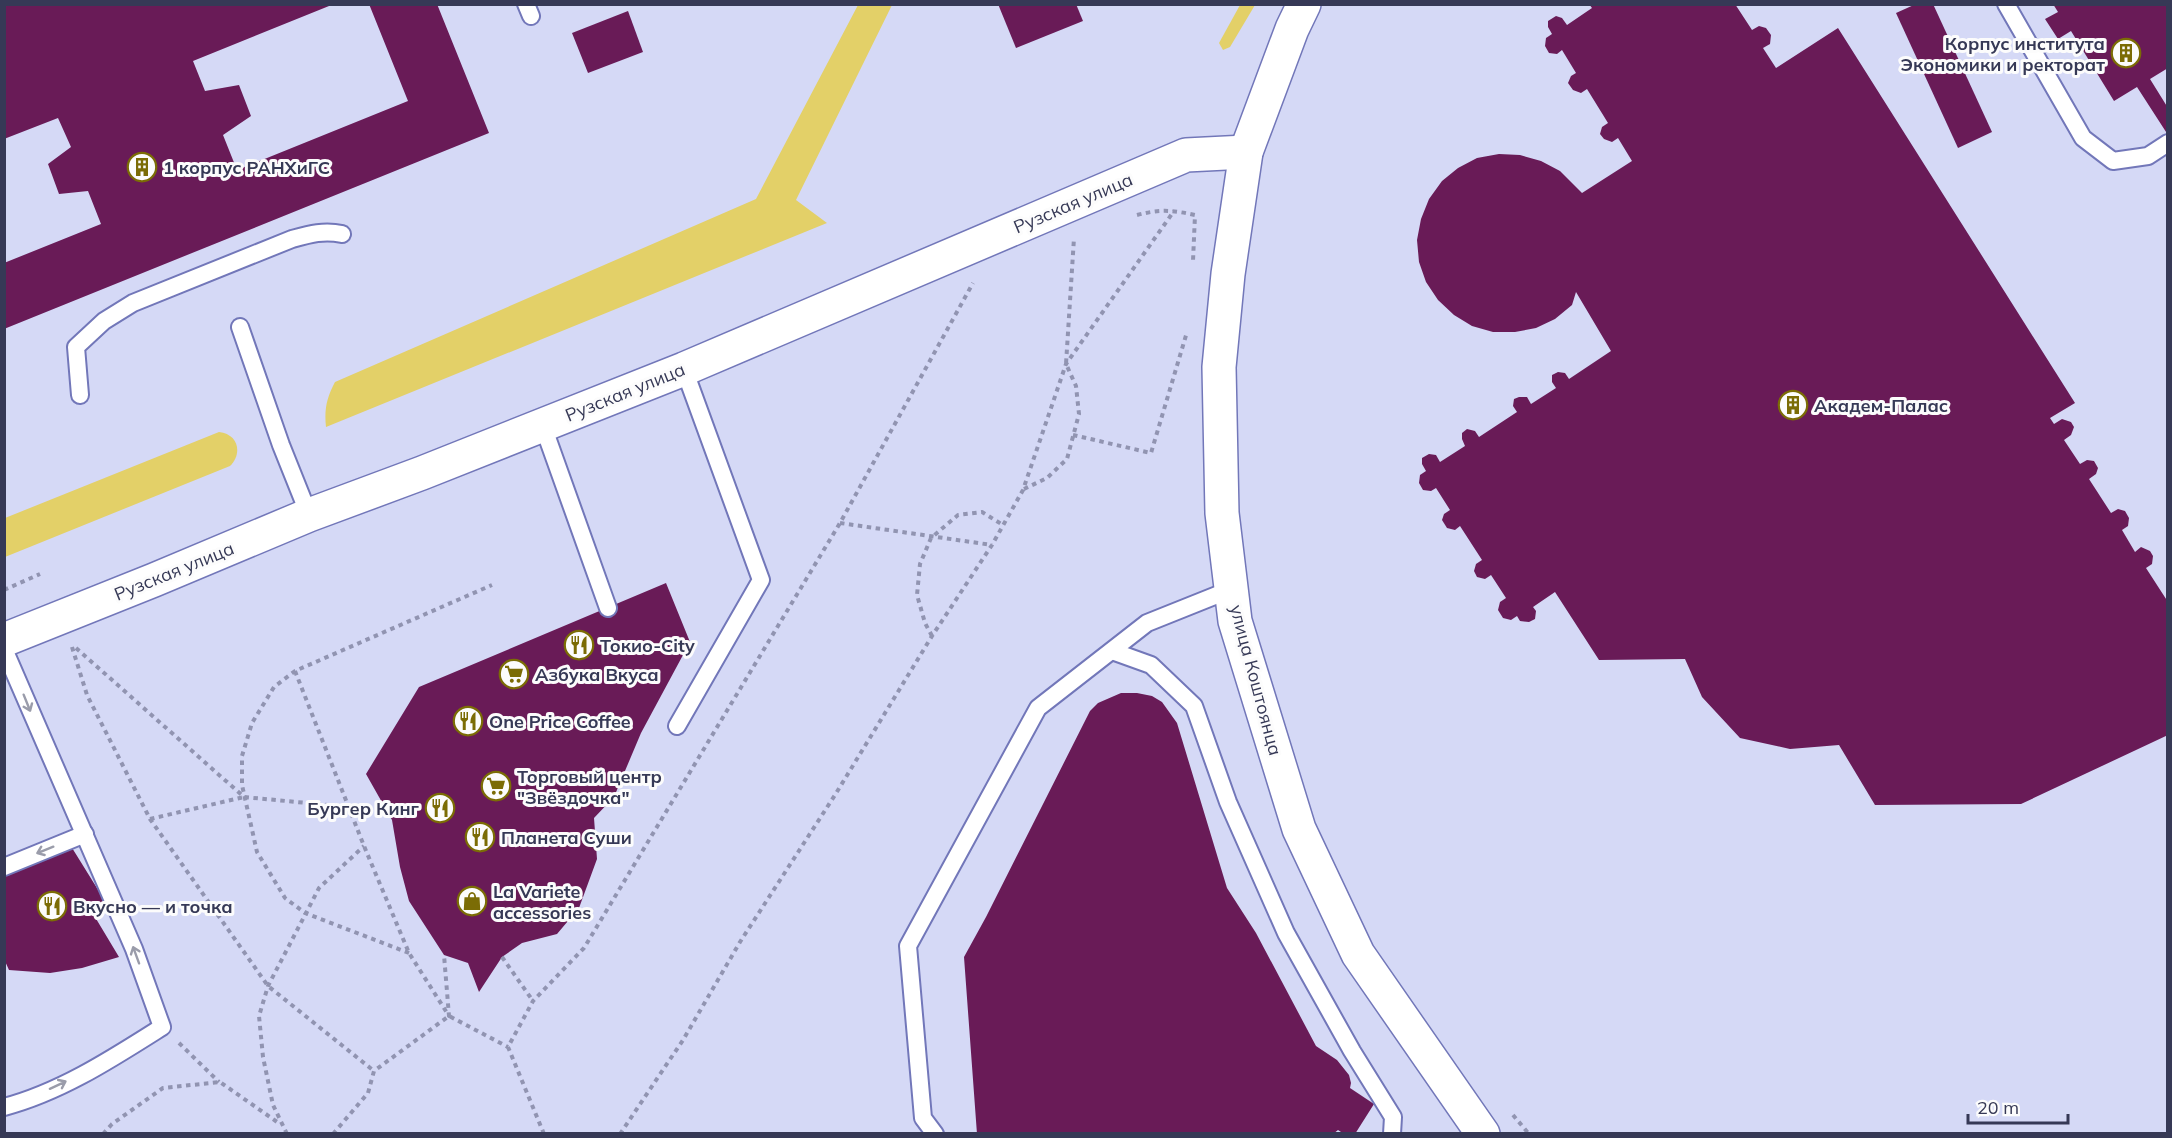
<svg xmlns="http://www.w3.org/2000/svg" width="2172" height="1138" viewBox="0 0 2172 1138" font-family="Mulish,sans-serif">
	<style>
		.green { fill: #e3d068 }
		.building { fill: #691b57 }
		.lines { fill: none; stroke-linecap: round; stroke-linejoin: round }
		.lane-casing { stroke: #7277b9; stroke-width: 20 }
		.secondary-casing { stroke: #7277b9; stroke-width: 36 }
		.path { stroke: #9194b1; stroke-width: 4; stroke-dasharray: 4.5 4.5; stroke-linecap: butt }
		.lane { stroke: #fff; stroke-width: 16 }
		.secondary { stroke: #fff; stroke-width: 33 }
		.oneway { stroke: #9a9caa }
		.labels { text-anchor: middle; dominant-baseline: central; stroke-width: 6; stroke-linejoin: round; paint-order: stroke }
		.poi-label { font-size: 18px; font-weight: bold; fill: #363956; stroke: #fcfcfc; text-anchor: start }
		.street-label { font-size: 18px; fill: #363956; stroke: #fcfcfc }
	</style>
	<rect width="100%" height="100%" fill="#d5d9f6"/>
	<g class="green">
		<path d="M 858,5 L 892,5 L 796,200 L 827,223 L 326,427 C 324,409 327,397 335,382 L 756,199 Z"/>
		<polygon points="1240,5 1255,5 1230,47 1223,50 1219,43"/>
		<path d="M 219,432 C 238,434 243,453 230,466 L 5,557 L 5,518 Z"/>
	</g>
	<g class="building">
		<polygon points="4,4 334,4 193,61 205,91 239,85 251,116 223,135 237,170 408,101 369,4 437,4 489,133 4,329 4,263 101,224 88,191 59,194 48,164 71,147 58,118 4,139"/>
		<polygon points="998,4 1076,4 1083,21 1016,48"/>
		<polygon points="1589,4 1735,4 1752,30 1759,26 1766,28 1771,35 1770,44 1763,48 1776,68 1838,28 2075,403 2050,418 2054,424 2062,419 2071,422 2074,427 2071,435 2064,440 2080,464 2087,460 2094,461 2098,468 2096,474 2089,479 2111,513 2118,509 2125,511 2129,518 2128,526 2122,530 2135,552 2141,547 2150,551 2153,556 2152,564 2146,568 2168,602 2168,735 2021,804 1875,805 1839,745 1790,749 1740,738 1702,697 1685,659 1599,660 1555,592 1533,607 1536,611 1535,619 1529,622 1520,621 1517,616 1511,620 1503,618 1498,610 1500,602 1506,598 1491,575 1485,579 1477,577 1474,571 1476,564 1482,560 1460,526 1455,530 1447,528 1442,520 1444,514 1450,510 1436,488 1431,491 1423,490 1419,483 1420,475 1426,471 1422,464 1422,458 1429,454 1436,455 1440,462 1465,446 1462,439 1462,433 1467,429 1475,431 1479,437 1517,412 1513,406 1514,399 1519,397 1527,397 1531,404 1556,388 1552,382 1552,375 1558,372 1565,373 1569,379 1611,351 1576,292 1572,305 1555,319 1536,328 1515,332 1493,332 1472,326 1454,315 1438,300 1426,282 1419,262 1417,240 1421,219 1429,199 1442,181 1458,168 1477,158 1499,154 1520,155 1541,161 1560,171 1582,193 1632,161 1618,138 1612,142 1604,139 1600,134 1602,127 1608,123 1587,89 1581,93 1573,90 1568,83 1571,76 1576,73 1562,50 1557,54 1549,53 1545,46 1546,38 1552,34 1548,27 1548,21 1556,16 1562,18 1567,25 1592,8"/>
		<polygon points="1916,4 1933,4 1992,132 1958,148 1896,13"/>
		<polygon points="2053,4 2168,4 2168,68 2150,79 2168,108 2168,135 2137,87 2114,101 2071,31 2058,39 2045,19 2058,12"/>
		<polygon points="628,11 643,52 588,73 572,33"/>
		<polygon points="666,583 690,642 641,733 614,797 594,818 597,859 579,908 557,934 522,943 502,957 479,992 468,963 444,955 409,901 400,867 392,820 366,774 419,687"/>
		<polygon points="1121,693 1137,693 1152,696 1162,702 1177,723 1227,888 1256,933 1316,1046 1337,1060 1349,1075 1351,1083 1350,1088 1374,1104 1355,1134 1344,1134 1338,1130 1333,1134 977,1134 964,957 986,917 1090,711 1098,703"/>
		<polygon points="69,843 105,901 92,912 119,957 82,968 50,973 9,970 4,959 4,874"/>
	</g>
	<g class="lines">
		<g class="lane-casing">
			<g id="lane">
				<polyline points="526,4 531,16"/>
				<polyline points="2006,4 2083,138 2113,161 2148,156 2168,143"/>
				<polyline points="240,327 281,445 309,515"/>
				<path d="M 80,395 L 76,347 L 104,321 L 133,303 L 292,239 C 310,234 324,230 342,234"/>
				<polyline points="543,426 608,608"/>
				<path d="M 4,649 L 134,949 L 162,1027 C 113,1058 61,1092 4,1107"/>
				<polyline points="1112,651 1151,665 1194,706 1228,802 1286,933 1352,1051 1393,1117 1392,1134"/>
				<polyline points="677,726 761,580 684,369"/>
				<polyline points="4,867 85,834"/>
				<polyline points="935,1134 923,1118 908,946 1038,708 1147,623 1232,589"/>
			</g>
		</g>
		<g class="secondary-casing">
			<g id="secondary">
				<polyline points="1304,4 1292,29 1246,152 1228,274 1219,367 1222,513 1235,621 1299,829 1358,954 1483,1134"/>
				<polyline points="4,640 154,580 309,515 422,473 684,369 1186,155 1246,152"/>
			</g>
		</g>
		<g class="path">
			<path d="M 1137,215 C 1160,209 1172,210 1195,215 L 1193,261"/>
			<polyline points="1073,435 1151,453 1187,332"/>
			<polyline points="1024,489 1047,478 1067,459 1079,414 1076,386 1066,364 1074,238"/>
			<polyline points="840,523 992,545"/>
			<polyline points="4,590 40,574"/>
			<polyline points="932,636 925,623 917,595 920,564 931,538 958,515 982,512 1003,525"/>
			<polyline points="72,647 87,695 150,819 268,986 374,1071"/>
			<polyline points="76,648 244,797 349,807"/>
			<polyline points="295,671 364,846 409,953 449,1016 444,955"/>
			<polyline points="150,819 244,797"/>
			<polyline points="409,953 305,913 285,898 257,852 242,785 242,756 252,723 274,687 295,671 492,585"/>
			<polyline points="502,957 533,1001"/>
			<polyline points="179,1043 219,1082"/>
			<polyline points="1513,1115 1529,1134"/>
			<polyline points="103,1134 112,1124 163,1088 220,1082 280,1124"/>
			<polyline points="287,1134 273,1105 263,1057 259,1016 268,986 319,888 364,846"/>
			<polyline points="333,1134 368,1093 374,1071 449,1016 508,1047"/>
			<polyline points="544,1134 508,1047 533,1001 584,948 840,523 973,283"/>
			<polyline points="620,1134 683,1040 740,942 835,795 932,636 992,545 1023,490 1066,364 1174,211"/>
		</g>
		<use href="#lane" class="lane"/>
		<use href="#secondary" class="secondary"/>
	</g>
	<defs><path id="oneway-shaft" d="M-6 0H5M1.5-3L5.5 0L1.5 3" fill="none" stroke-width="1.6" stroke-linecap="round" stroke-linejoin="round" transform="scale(1.5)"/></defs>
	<g class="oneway">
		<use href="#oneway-shaft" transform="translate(27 703) rotate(68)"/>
		<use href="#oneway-shaft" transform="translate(45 850) rotate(158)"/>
		<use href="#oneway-shaft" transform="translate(136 955) rotate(-110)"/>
		<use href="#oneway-shaft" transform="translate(58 1085) rotate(-25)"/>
	</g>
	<defs>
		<g id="building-ring" transform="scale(1.5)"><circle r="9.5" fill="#fcfcfc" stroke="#7b6c05" stroke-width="1.5"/><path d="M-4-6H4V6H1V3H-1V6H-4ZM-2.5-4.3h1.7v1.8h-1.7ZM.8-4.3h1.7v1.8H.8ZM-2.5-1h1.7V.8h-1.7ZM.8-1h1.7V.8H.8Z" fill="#7b6c05"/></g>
		<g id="restaurant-ring" transform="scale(1.5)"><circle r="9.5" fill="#fcfcfc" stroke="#7b6c05" stroke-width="1.5"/><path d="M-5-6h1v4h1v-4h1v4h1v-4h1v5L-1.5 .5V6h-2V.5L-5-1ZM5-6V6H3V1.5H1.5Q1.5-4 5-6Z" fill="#7b6c05"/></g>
		<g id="supermarket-ring" transform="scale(1.5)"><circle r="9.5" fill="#fcfcfc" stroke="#7b6c05" stroke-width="1.5"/><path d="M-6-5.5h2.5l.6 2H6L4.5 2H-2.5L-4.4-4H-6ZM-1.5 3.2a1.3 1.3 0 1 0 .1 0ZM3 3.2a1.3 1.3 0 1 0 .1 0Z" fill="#7b6c05"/></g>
		<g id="shop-ring" transform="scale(1.5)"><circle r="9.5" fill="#fcfcfc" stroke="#7b6c05" stroke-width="1.5"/><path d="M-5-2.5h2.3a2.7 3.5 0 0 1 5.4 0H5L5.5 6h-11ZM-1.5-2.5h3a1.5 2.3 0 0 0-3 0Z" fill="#7b6c05"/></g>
	</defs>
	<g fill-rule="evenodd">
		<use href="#building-ring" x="2126" y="53"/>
		<use href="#building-ring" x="142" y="167"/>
		<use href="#building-ring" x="1793" y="405"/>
		<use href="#restaurant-ring" x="579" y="645"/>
		<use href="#supermarket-ring" x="514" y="674"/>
		<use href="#restaurant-ring" x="468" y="721"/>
		<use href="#supermarket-ring" x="496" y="786"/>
		<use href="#restaurant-ring" x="440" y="808"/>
		<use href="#restaurant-ring" x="480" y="837"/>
		<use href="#shop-ring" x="472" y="901"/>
		<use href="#restaurant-ring" x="52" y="906"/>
	</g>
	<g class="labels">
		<g class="poi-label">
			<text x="2105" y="43" text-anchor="end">Корпус института<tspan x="2105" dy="21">Экономики и ректорат</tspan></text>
			<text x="163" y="167">1 корпус РАНХиГС</text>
			<text x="1814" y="405">Академ-Палас</text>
			<text x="600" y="645">Токио-City</text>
			<text x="535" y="674">Азбука Вкуса</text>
			<text x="489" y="721">One Price Coffee</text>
			<text x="517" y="776">Торговый центр<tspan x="517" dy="21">"Звёздочка"</tspan></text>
			<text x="419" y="808" text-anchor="end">Бургер Кинг</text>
			<text x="501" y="837">Планета Суши</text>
			<text x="493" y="891">La Variete<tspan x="493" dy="21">accessories</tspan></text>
			<text x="73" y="906">Вкусно — и точка</text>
		</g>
		<g class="street-label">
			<text transform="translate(1073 203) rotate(-23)">Рузская улица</text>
			<text transform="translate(625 392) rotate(-22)">Рузская улица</text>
			<text transform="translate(174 571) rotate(-22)">Рузская улица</text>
			<text transform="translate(1256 680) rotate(75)">улица Коштоянца</text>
		</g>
	</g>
	<rect width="2172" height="1138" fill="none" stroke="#363956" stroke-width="12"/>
	<path d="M1968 1114v9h100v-9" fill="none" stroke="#363956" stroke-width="3"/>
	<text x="1977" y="1114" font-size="18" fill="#363956" stroke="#fcfcfc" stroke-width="4.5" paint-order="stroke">20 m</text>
</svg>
